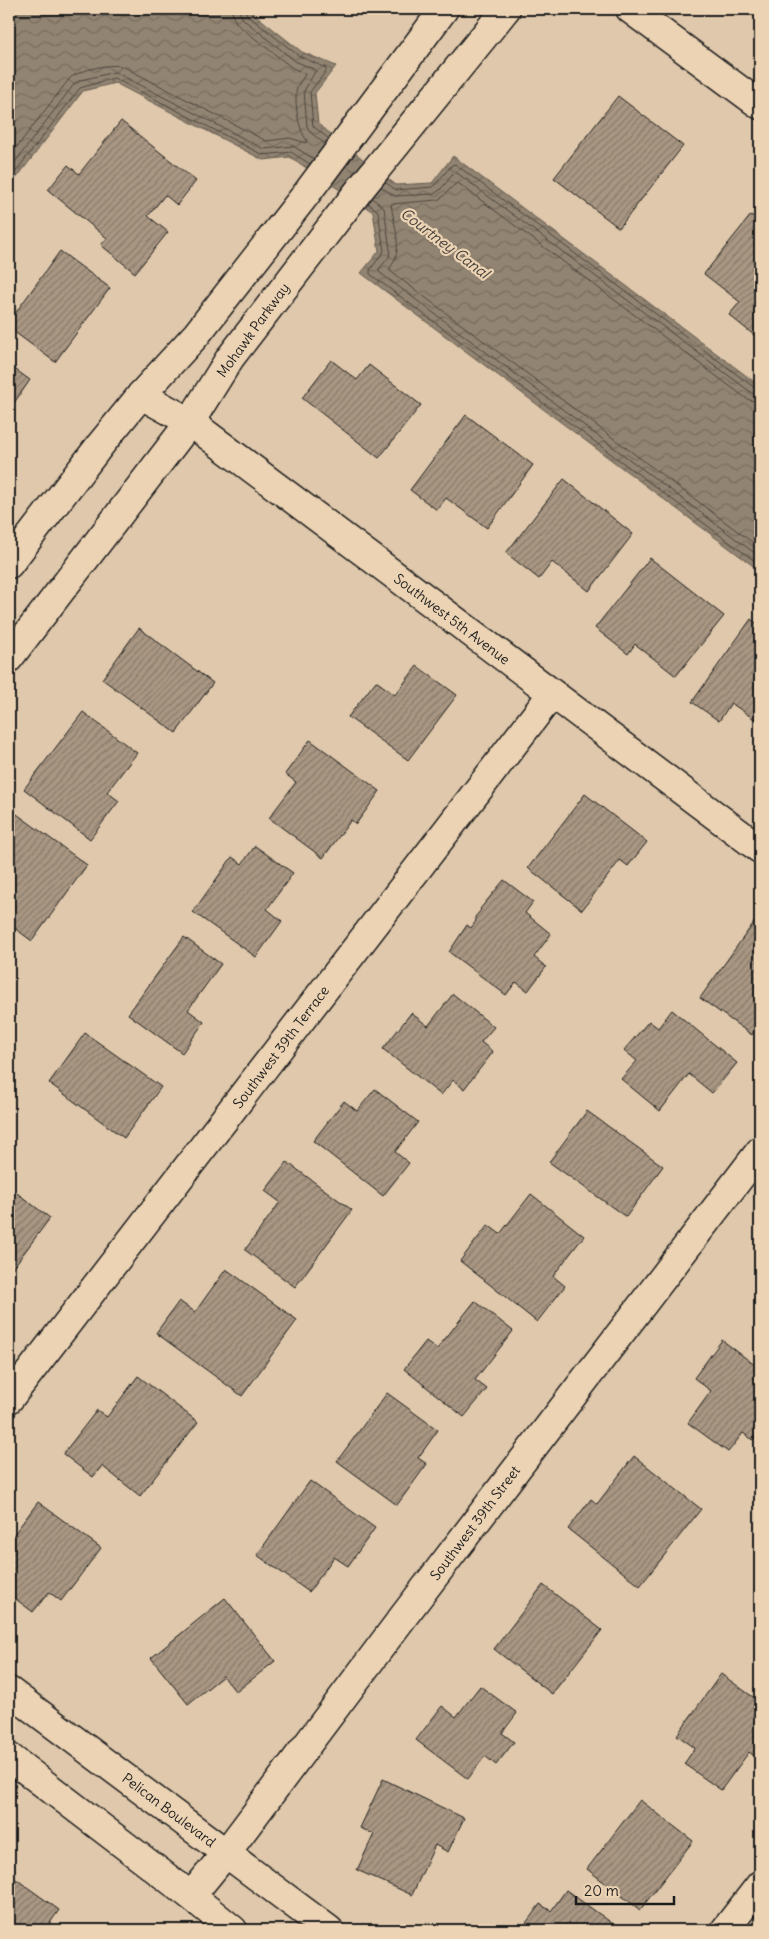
<svg xmlns="http://www.w3.org/2000/svg" width="769" height="1939" viewBox="0 0 769 1939" font-family="Delius,sans-serif">
	<style>
		.water { fill: url(#water-waves); stroke: #635a50 }
		.lines { fill: none; stroke-linecap: round; stroke-linejoin: round }
		.shore { stroke: #4b463e; stroke-width: 1 }
		.building { fill: url(#building-hatch); stroke: #1c1c1c }
		.minor-casing { stroke: #1c1c1c; stroke-width: 31 }
		.tertiary-casing { stroke: #1c1c1c; stroke-width: 31 }
		.minor { stroke: #ecd3b4; stroke-width: 28 }
		.tertiary { stroke: #ecd3b4; stroke-width: 28 }
		.labels { text-anchor: middle; dominant-baseline: central; stroke-width: 4.5; stroke-linejoin: round; paint-order: stroke }
		.street-label { font-size: 14px; fill: #1c1c1c; stroke: #ecd3b4 }
		.water-label { font-size: 15px; font-style: italic; fill: #45403a; stroke: #ecd3b4 }
	</style>
	<defs>
		<pattern id="water-waves" width="16" height="10" patternUnits="userSpaceOnUse" patternTransform="scale(1.25)"><rect width="16" height="10" fill="#928472"/><path d="M0 5q4-4 8 0t8 0" fill="none" stroke="#766b5d"/></pattern>
		<pattern id="building-hatch" width="6" height="6" patternUnits="userSpaceOnUse" patternTransform="scale(1.25)"><rect width="6" height="6" fill="#a99783"/><path d="M-1 1l2-2M0 6l6-6M5 7l2-2" fill="none" stroke="#897a6a"/></pattern>
	</defs>
	<rect width="100%" height="100%" fill="#dfc8ab"/>
	<filter id="ink" filterUnits="userSpaceOnUse"><feTurbulence type="fractalNoise" baseFrequency=".02" numOctaves="2"/><feDisplacementMap in="SourceGraphic" scale="10" xChannelSelector="R" yChannelSelector="G"/><feConvolveMatrix kernelMatrix="1 2 1 2 8 2 1 2 1" color-interpolation-filters="sRGB"/></filter>
	<g filter="url(#ink)">
		<polygon class="water" points="9,9 248,9 302,52 336,66 315,93 318,124 396,185 432,183 453,156 760,386 760,571 361,273 379,251 373,212 290,157 263,160 115,83 83,91 9,188"/>
		<g class="lines">
			<g class="shore">
				<polyline points="239,9 240,14 244,20 295,61 316,70 304,91 307,126 310,132 325,144"/>
				<polyline points="245,9 247,15 299,56 326,68 326,71 310,92 313,126 329,139"/>
				<path d="M 9,157 L 70,78 C 80,70 112,62 124,67 L 266,141 L 290,138 L 306,143 L 307,140 C 298,131 294,100 297,88 C 299,82 303,79 305,74 L 291,67 L 238,25 L 233,17 L 232,9"/>
				<polyline points="9,170 75,83 81,80 115,72 264,149 293,146 314,159"/>
				<polyline points="9,180 80,88 114,78 263,155 291,152 310,164"/>
				<polyline points="385,182 396,190 433,187 452,165 455,164 755,388 760,389"/>
				<polyline points="381,187 395,196 434,194 440,190 454,173 457,173 752,393 760,395"/>
				<polyline points="372,198 384,208 390,250 389,257 379,269 379,272 760,557"/>
				<polyline points="368,203 378,211 384,251 370,270 370,274 760,565"/>
				<path d="M 760,403 L 747,399 L 458,183 C 450,186 446,197 437,200 L 391,204 C 394,226 404,250 390,268 L 390,271 L 760,548"/>
			</g>
		</g>
		<g class="building">
			<polygon points="618,96 683,146 619,228 554,178"/>
			<polygon points="121,121 196,181 177,205 165,195 148,216 168,232 135,273 101,245 107,238 48,190 68,165 79,174"/>
			<polygon points="751,215 760,222 760,340 729,315 740,302 704,274"/>
			<polygon points="60,251 110,288 55,362 9,328 9,322"/>
			<polygon points="331,360 357,380 369,365 421,405 379,458 302,398"/>
			<polygon points="9,365 30,380 9,410"/>
			<polygon points="466,415 533,465 487,528 446,498 437,510 410,490"/>
			<polygon points="564,479 633,534 589,591 552,562 539,579 506,553"/>
			<polygon points="650,558 724,616 676,676 635,644 628,654 595,628"/>
			<polygon points="751,619 760,626 760,723 731,703 719,721 692,702"/>
			<polygon points="139,628 213,683 176,733 102,679"/>
			<polygon points="417,666 457,695 408,760 348,717 376,681 395,695"/>
			<polygon points="83,712 137,753 107,792 119,801 90,839 24,789"/>
			<polygon points="310,740 380,791 356,824 351,820 323,858 269,818 296,782 285,774"/>
			<polygon points="585,794 647,842 628,866 620,860 582,910 528,868"/>
			<polygon points="14,812 87,865 32,941 9,924 9,819"/>
			<polygon points="255,846 293,873 267,909 282,921 256,957 193,912 232,857 242,864"/>
			<polygon points="504,880 533,902 525,913 551,934 534,957 546,967 528,991 516,982 506,995 449,952 467,925 471,928 476,921 475,917 481,910 480,909"/>
			<polygon points="755,921 760,925 760,1023 752,1035 700,998"/>
			<polygon points="184,937 221,964 188,1010 204,1022 182,1053 128,1014"/>
			<polygon points="453,994 494,1027 481,1042 493,1052 464,1089 453,1080 441,1095 383,1049 411,1013 428,1026"/>
			<polygon points="672,1010 737,1063 712,1093 689,1074 660,1111 621,1079 637,1061 624,1050 649,1021 658,1028"/>
			<polygon points="85,1033 161,1087 124,1138 49,1083"/>
			<polygon points="375,1089 418,1122 395,1152 409,1163 383,1196 313,1141 344,1101 357,1111"/>
			<polygon points="587,1111 663,1166 626,1217 549,1162"/>
			<polygon points="287,1162 352,1210 295,1287 245,1250 280,1202 265,1191"/>
			<polygon points="9,1187 50,1218 9,1273"/>
			<polygon points="531,1194 584,1236 553,1276 565,1286 537,1322 460,1261 488,1225 500,1234"/>
			<polygon points="226,1269 297,1320 242,1396 156,1333 179,1301 195,1312"/>
			<polygon points="475,1301 513,1331 475,1380 487,1389 464,1417 404,1369 426,1341 437,1349"/>
			<polygon points="722,1340 760,1369 760,1429 753,1440 743,1433 728,1452 688,1423 711,1391 694,1378"/>
			<polygon points="138,1376 198,1422 140,1496 102,1466 93,1477 63,1454 97,1410 107,1417"/>
			<polygon points="387,1393 438,1430 418,1458 427,1464 397,1505 337,1461"/>
			<polygon points="634,1456 701,1509 640,1586 568,1529 591,1499 597,1504"/>
			<polygon points="310,1481 375,1528 348,1566 334,1557 309,1592 257,1555"/>
			<polygon points="38,1502 101,1548 61,1601 49,1592 33,1612 9,1594 9,1541"/>
			<polygon points="543,1585 602,1630 552,1694 494,1649"/>
			<polygon points="225,1598 275,1661 236,1692 223,1676 188,1704 151,1658"/>
			<polygon points="721,1674 760,1702 760,1760 749,1752 721,1790 684,1764 695,1748 677,1735"/>
			<polygon points="480,1686 517,1713 502,1733 514,1742 496,1765 485,1756 468,1779 416,1740 442,1706 456,1717"/>
			<polygon points="383,1779 464,1818 448,1852 435,1845 412,1895 357,1870 374,1834 360,1828"/>
			<polygon points="640,1800 693,1841 640,1910 587,1869"/>
			<polygon points="9,1874 59,1910 45,1930 9,1930"/>
			<polygon points="566,1890 616,1926 613,1930 521,1930 540,1904 551,1911"/>
		</g>
		<g class="lines">
			<g class="minor-casing">
				<g id="minor">
					<polyline points="630,9 760,105"/>
					<polyline points="141,395 190,422 760,849"/>
					<polyline points="9,1399 552,694"/>
					<polyline points="191,1896 226,1853 403,1617 760,1151"/>
					<polyline points="725,1930 760,1885"/>
				</g>
			</g>
			<g class="tertiary-casing">
				<g id="tertiary">
					<polyline points="9,564 101,444 141,395 196,335 307,193 444,9"/>
					<polyline points="9,658 190,422 230,358 361,188 506,9"/>
					<polyline points="9,1691 329,1930"/>
					<polyline points="9,1757 191,1896 233,1930"/>
				</g>
			</g>
			<use href="#minor" class="minor"/>
			<use href="#tertiary" class="tertiary"/>
		</g>
	</g>
	<g class="labels">
		<g class="street-label">
			<text transform="translate(253 330) rotate(-54)">Mohawk Parkway</text>
			<text transform="translate(452 619) rotate(37)">Southwest 5th Avenue</text>
			<text transform="translate(281 1047) rotate(-53)">Southwest 39th Terrace</text>
			<text transform="translate(475 1523) rotate(-53)">Southwest 39th Street</text>
			<text transform="translate(169 1810) rotate(37)">Pelican Boulevard</text>
		</g>
		<g class="water-label">
			<text transform="translate(445 243) rotate(37)">Courtney Canal</text>
		</g>
	</g>
	<rect width="769" height="1939" fill="none" stroke="#ecd3b4" stroke-width="30"/>
	<rect x="15" y="15" width="739" height="1909" fill="none" stroke="#1c1c1c" stroke-width="2" filter="url(#ink)"/>
	<path d="M576 1896v8h98v-8" fill="none" stroke="#1c1c1c" stroke-width="2.5"/>
	<text x="584" y="1896" font-size="15" fill="#1c1c1c" stroke="#ecd3b4" stroke-width="4" paint-order="stroke">20 m</text>
</svg>
